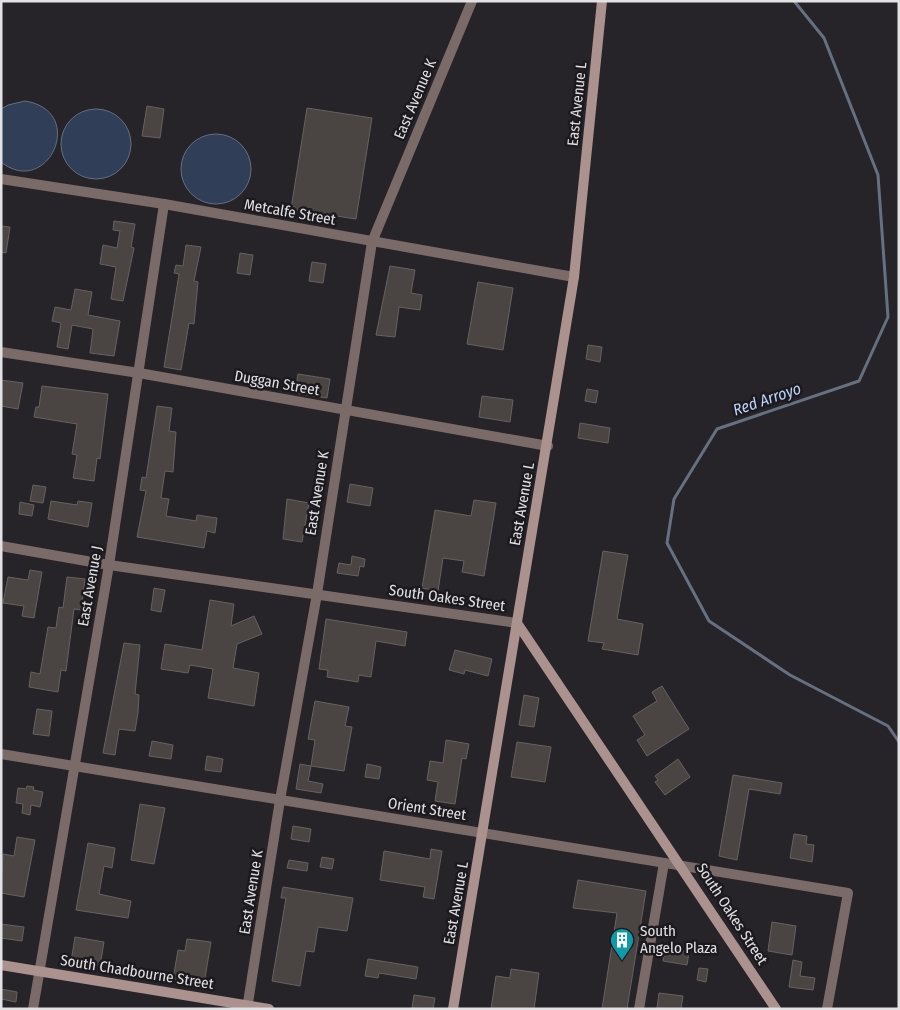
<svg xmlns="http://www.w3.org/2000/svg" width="900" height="1010" viewBox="0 0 900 1010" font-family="'Fira Sans Condensed',sans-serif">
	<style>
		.water { fill: #303f57; stroke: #657081 }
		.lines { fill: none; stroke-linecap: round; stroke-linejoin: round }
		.stream { stroke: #657081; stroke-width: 3 }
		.building { fill: #4a4543; stroke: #67625f }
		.minor { stroke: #7b6b68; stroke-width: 10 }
		.secondary { stroke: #ac928f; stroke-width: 10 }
		.labels { text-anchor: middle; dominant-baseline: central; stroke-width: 5; stroke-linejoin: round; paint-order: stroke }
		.street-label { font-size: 15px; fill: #e2e1e4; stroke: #1c1a1e }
		.poi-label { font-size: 15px; fill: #e2e1e4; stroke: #1c1a1e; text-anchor: start }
		.water-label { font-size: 16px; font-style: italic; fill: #bbd3fa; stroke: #1c1a1e }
	</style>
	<rect width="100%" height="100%" fill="#262428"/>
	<g class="water">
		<path d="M 25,101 C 88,111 48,199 1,162 L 1,109 L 8,105 Z"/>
		<circle cx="96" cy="144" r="35"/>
		<circle cx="216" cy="169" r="35"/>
	</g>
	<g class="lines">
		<polyline class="stream" points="794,1 824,38 878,175 888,317 859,381 717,429 674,499 667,543 709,621 790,675 888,726 899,742"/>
	</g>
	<g class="building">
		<polygon points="147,106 164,109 160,138 142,136"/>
		<polygon points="307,108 372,118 356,219 291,209"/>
		<polygon points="114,221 135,224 131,247 134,248 123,301 111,299 116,267 100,264 103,245 117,248 120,231 113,230"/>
		<polygon points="1,226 10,227 6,253 1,252"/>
		<polygon points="186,245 201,247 194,281 198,282 194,324 189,323 181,370 164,367 179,274 174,273 176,265 183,266"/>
		<polygon points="240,253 253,255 250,275 237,273"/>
		<polygon points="312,262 326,264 323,283 309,281"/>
		<polygon points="390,266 415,270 411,293 422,295 420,310 399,307 395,337 376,335"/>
		<polygon points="478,282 513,288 503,350 467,344"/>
		<polygon points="75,289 92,292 88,315 120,321 114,356 90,353 93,329 72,325 68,349 57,347 61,323 52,321 55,307 71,310"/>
		<polygon points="588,345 602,347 600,362 586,359"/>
		<polygon points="298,374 330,379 327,398 295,393"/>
		<polygon points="1,380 23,383 18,409 1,406"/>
		<polygon points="42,386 108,394 100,459 97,458 94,481 73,478 77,455 72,454 77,424 34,417 36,407 39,407"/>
		<polygon points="587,389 598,391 596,403 585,401"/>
		<polygon points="482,396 513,400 510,422 479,417"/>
		<polygon points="157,406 172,408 169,431 176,432 173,472 165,471 161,498 169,499 166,516 196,521 197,515 217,518 215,533 207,531 204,548 137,537 146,491 140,490 142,477 146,478"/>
		<polygon points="580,423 610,428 608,443 578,438"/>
		<polygon points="350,484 373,488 370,506 347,502"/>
		<polygon points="33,485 46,487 43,503 30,501"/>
		<polygon points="287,499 309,503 302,542 283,539"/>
		<polygon points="474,500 496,503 484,576 462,572 464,561 443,558 438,591 422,588 435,510 471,516"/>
		<polygon points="51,501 77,505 78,501 92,503 88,527 48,519"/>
		<polygon points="20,502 34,505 32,516 19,514"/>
		<polygon points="603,551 628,555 617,619 643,624 638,655 602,649 604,643 588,641"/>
		<polygon points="352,556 365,559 364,567 360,566 358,576 337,573 339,563 351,565"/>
		<polygon points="30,570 42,572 34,618 22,616 24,606 3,603 8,577 28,580"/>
		<polygon points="67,577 85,579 81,610 74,609 66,671 61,670 58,692 29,687 31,672 40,674 48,627 56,628 59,607 63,608"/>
		<polygon points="154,588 165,590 161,612 151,610"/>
		<polygon points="210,600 234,604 231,626 254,616 262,634 237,644 233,668 259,673 254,706 208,698 213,669 190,665 188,673 161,669 165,644 202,650"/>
		<polygon points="326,619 407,632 405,646 376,641 371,677 359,675 358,682 327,677 328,670 319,669"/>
		<polygon points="124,643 140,645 135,694 139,695 138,713 135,731 119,729 115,755 103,753"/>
		<polygon points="455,650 492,659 488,676 465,670 464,674 449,670"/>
		<polygon points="662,686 689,729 647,756 637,740 645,735 633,716 657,701 652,692"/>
		<polygon points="524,695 539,698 534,727 519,725"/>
		<polygon points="315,701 349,707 345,726 352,727 344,771 311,766 315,740 308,739"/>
		<polygon points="37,709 52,711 49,736 33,734"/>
		<polygon points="446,740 469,744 466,759 462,758 455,804 435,801 438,782 427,780 430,761 443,763"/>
		<polygon points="152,741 173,745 171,759 149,756"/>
		<polygon points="517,742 551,747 545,782 511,777"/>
		<polygon points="207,756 223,759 221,772 205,770"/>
		<polygon points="678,759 690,777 665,795 655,782 658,780 655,776"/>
		<polygon points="300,764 311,766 308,781 323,784 321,793 296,789"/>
		<polygon points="367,764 381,767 379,779 365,777"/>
		<polygon points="733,775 782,783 780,794 749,789 737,860 719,856"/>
		<polygon points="27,786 34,787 33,790 43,792 40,807 31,805 30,815 22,813 23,804 16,803 18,788 26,789"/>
		<polygon points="140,804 165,808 154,864 131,860"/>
		<polygon points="293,826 311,829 309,842 291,839"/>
		<polygon points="794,834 807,836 806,844 814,845 812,862 790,858"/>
		<polygon points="17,837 35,840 24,897 1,893 3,854 14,856"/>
		<polygon points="88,843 115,848 112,868 104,866 99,894 131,901 128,918 76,910"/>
		<polygon points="431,849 442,851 434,899 423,897 425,887 380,880 384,851 430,859"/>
		<polygon points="322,857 334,859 332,869 320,867"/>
		<polygon points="289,860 308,863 307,871 287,868"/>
		<polygon points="578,880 646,891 627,1009 602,1009 617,913 573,908"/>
		<polygon points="283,887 353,898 347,931 318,927 314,952 306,951 300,986 272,981 286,898 281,898"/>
		<polygon points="772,922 796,926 792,955 768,951"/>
		<polygon points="1,924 24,927 22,941 1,938"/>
		<polygon points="75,937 104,942 100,966 71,962"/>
		<polygon points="187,939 211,942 204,984 173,979 178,950 185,951"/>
		<polygon points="665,948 689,952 687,965 663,961"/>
		<polygon points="368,959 418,967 416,979 379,973 378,978 365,976"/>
		<polygon points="793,960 802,962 800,976 815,978 813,990 789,987"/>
		<polygon points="699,968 708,969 706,982 697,980"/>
		<polygon points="511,969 539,973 534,1009 491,1009 496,976 510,978"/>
		<polygon points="1,989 17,992 16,1002 1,999"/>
		<polygon points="659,993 683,996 681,1009 657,1008"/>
		<polygon points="414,995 435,998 433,1009 412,1008"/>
	</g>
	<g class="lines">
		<g class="minor">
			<polyline points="1,179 164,204 574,277"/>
			<polyline points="1,352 139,373 548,446"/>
			<polyline points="1,546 109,565 517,623"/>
			<polyline points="1,754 848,893 827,1009"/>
			<polyline points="33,1009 109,565 164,204"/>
			<polyline points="247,1009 280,800 317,594 372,242 472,1"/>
			<polyline points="639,1009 664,863"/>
		</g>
		<g class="secondary">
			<polyline points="517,623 776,1009"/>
			<polyline points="1,965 269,1009"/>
			<polyline points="453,1009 574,277 602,1"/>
		</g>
	</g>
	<defs>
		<g id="building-pin" transform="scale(1.25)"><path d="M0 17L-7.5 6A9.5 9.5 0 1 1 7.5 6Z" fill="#0f9aa8" stroke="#1c1a1e"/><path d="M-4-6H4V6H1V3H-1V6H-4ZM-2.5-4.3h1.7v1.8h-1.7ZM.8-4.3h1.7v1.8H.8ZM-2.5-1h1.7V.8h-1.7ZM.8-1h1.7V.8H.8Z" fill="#fff"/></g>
	</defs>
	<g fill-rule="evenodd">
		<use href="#building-pin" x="622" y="940"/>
	</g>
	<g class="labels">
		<g class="street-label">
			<text transform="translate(415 99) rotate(-67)">East Avenue K</text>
			<text transform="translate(577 104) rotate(-84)">East Avenue L</text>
			<text transform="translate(290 212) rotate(10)">Metcalfe Street</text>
			<text transform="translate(277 383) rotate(10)">Duggan Street</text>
			<text transform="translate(317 493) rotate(-81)">East Avenue K</text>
			<text transform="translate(522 504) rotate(-80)">East Avenue L</text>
			<text transform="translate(90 586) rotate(-80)">East Avenue J</text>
			<text transform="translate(447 598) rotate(8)">South Oakes Street</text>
			<text transform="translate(427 809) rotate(9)">Orient Street</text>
			<text transform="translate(251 892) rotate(-81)">East Avenue K</text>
			<text transform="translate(456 903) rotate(-80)">East Avenue L</text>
			<text transform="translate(732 914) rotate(57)">South Oakes Street</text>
			<text transform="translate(137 972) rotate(9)">South Chadbourne Street</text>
		</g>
		<g class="poi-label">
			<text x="640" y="931">South<tspan x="640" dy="17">Angelo Plaza</tspan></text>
		</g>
		<g class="water-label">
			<text transform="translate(767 399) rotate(-19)">Red Arroyo</text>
		</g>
	</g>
	<rect width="900" height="1010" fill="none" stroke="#e2e1e4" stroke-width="5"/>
</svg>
